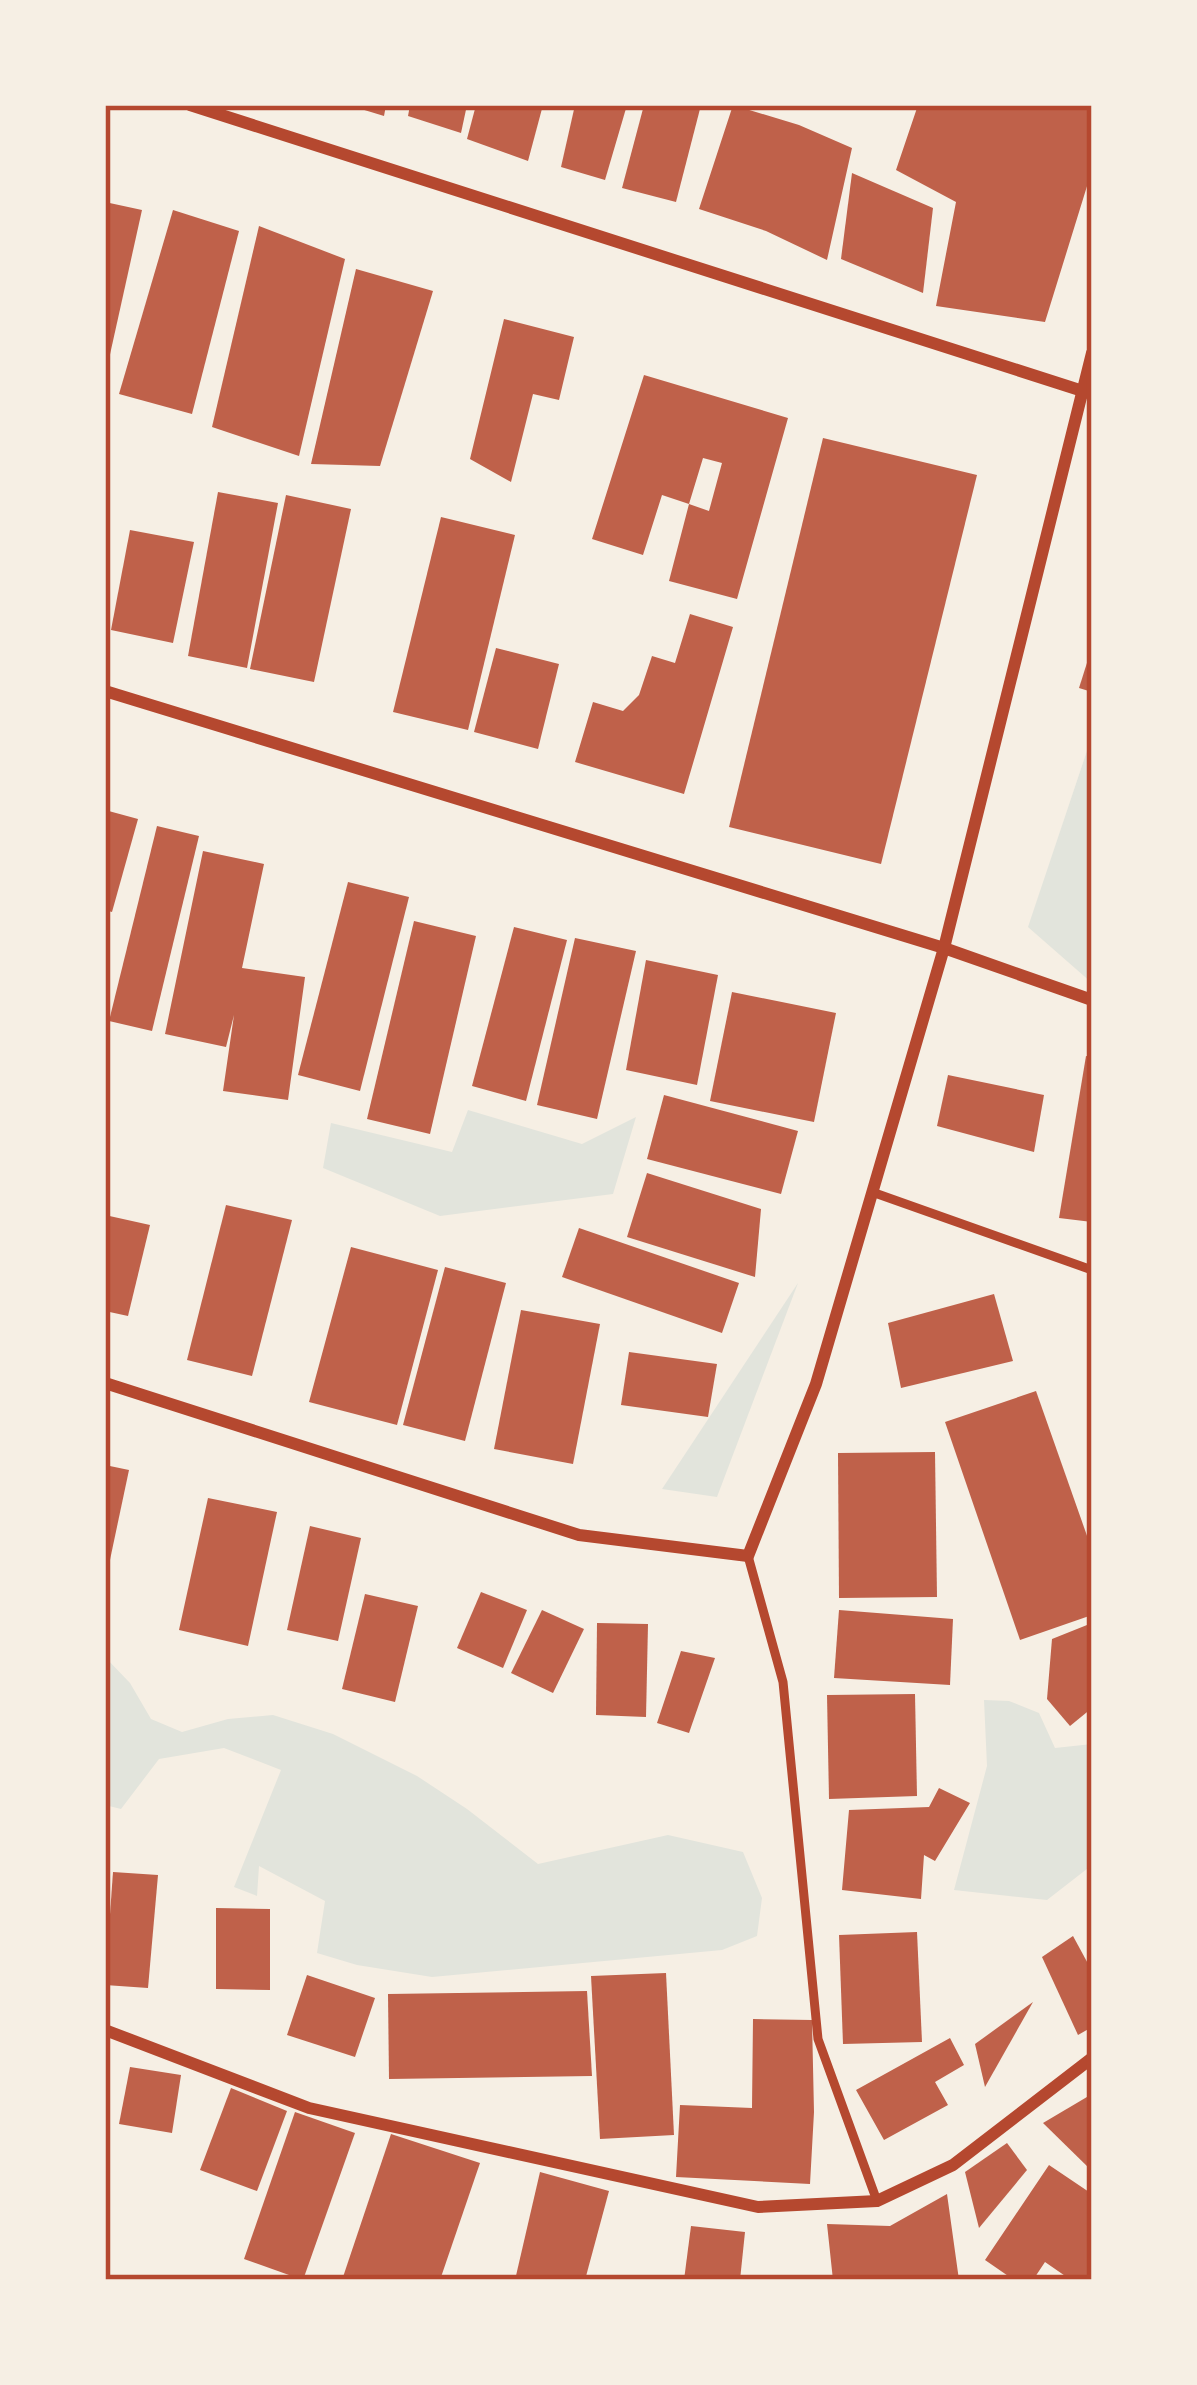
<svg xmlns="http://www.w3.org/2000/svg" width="1197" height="2385" viewBox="0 0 1197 2385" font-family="'Golos Text',sans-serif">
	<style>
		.green { fill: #e2e4dc }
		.building { fill: #bf614a }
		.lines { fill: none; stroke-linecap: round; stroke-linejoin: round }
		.service { stroke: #b5482f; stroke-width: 9 }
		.minor { stroke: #b5482f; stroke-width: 12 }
		.neatline { fill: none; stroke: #b5482f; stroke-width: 4.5 }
	</style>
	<rect width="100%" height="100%" fill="#f6efe4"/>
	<g class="green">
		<polygon points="1092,736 1092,983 1028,927"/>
		<polygon points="468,1110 582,1144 636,1117 613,1194 440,1216 323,1168 331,1123 452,1152"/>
		<polygon points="798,1283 717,1497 662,1489"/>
		<polygon points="105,1657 130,1683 151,1719 182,1732 228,1719 273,1715 333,1734 417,1776 467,1809 538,1864 668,1835 743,1852 762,1898 757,1936 722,1950 432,1977 357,1965 317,1953 325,1901 259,1866 257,1896 234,1887 281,1770 224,1748 159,1759 121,1809 105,1805"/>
		<polygon points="984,1700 1009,1701 1039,1713 1055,1748 1092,1744 1092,1865 1047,1900 954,1890 987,1766"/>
	</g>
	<g class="building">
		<polygon points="348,105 386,105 384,116"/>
		<polygon points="410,105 467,105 461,133 408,116"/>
		<polygon points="476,105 543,105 528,161 467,139"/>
		<polygon points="575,105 627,105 605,180 561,167"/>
		<polygon points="644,105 701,105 676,202 622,188"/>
		<polygon points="733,105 799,125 852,148 827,260 766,231 699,209"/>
		<polygon points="918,105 1092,105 1092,170 1045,322 936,306 956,202 896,170"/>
		<polygon points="852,173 933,208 923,293 841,259"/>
		<polygon points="105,202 142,210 109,359 105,358"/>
		<polygon points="173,210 239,231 192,414 119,394"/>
		<polygon points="259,226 345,259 299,456 212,427"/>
		<polygon points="356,269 433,291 380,466 311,464"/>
		<polygon points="504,319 574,337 559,400 533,394 511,482 470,459"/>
		<polygon points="644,375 788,418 737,599 669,581 689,504 709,511 722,463 703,458 689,504 662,495 643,555 592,539"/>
		<polygon points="823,438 977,475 881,864 729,827"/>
		<polygon points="218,492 278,503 247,668 188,656"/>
		<polygon points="286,495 351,509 314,682 250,669"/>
		<polygon points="441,517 515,535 468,730 393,712"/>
		<polygon points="130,530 194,542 173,643 111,630"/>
		<polygon points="690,614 733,627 684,794 575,762 593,702 623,711 639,695 652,656 675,663"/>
		<polygon points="1092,647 1092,692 1079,688"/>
		<polygon points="496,648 559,664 538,749 474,732"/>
		<polygon points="105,810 138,819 112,912 105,910"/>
		<polygon points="157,826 199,836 152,1031 109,1021"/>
		<polygon points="203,851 264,864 242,968 305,977 288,1100 223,1091 234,1015 226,1047 165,1034"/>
		<polygon points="348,882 409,897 360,1091 298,1075"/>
		<polygon points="414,921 476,936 430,1134 367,1119"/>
		<polygon points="514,927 567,940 526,1101 472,1086"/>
		<polygon points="575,938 636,951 597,1119 537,1105"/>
		<polygon points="646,960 718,975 697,1085 626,1070"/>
		<polygon points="732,992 836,1013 814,1122 710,1101"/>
		<polygon points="1086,1056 1092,1057 1092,1222 1059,1218"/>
		<polygon points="948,1075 1044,1095 1034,1152 937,1126"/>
		<polygon points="664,1095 798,1131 781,1194 647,1159"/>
		<polygon points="647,1173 761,1209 755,1277 627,1237"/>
		<polygon points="226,1205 292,1220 252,1376 187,1360"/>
		<polygon points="105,1215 150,1225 128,1316 105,1311"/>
		<polygon points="579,1228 739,1283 722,1333 562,1277"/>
		<polygon points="351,1247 438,1270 397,1425 309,1402"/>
		<polygon points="445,1267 506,1283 465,1441 403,1425"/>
		<polygon points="994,1294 1013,1361 901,1388 888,1323"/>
		<polygon points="521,1310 600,1324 573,1464 494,1449"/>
		<polygon points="629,1352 717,1364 708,1417 621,1405"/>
		<polygon points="1036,1391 1092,1550 1092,1615 1020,1640 945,1422"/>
		<polygon points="935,1452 937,1597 839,1598 838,1453"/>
		<polygon points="105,1465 129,1470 107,1574 105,1574"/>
		<polygon points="208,1498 277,1512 248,1646 179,1630"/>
		<polygon points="310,1526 361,1538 338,1641 287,1630"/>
		<polygon points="481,1592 527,1610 503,1668 457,1648"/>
		<polygon points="365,1594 418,1606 395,1702 342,1689"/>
		<polygon points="542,1610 584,1629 553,1693 511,1673"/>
		<polygon points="839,1610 953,1619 950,1685 834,1678"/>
		<polygon points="597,1623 648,1624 646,1717 596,1715"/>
		<polygon points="1092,1623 1092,1708 1070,1726 1047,1699 1052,1639"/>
		<polygon points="681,1651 715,1658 689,1733 657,1723"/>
		<polygon points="915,1694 917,1796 829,1799 827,1695"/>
		<polygon points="939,1788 970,1803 935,1861 924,1855 921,1899 842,1890 849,1810 929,1807"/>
		<polygon points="113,1872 158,1875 148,1988 105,1985"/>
		<polygon points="216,1908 270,1909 270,1990 216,1989"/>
		<polygon points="917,1932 922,2042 843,2044 839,1935"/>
		<polygon points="1073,1936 1092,1971 1092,2027 1078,2035 1042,1957"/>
		<polygon points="666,1973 674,2135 600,2139 591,1976"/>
		<polygon points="307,1975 375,1998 355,2057 287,2035"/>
		<polygon points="587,1991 592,2076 389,2079 388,1994"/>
		<polygon points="1033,2002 985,2087 975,2044"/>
		<polygon points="753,2019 812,2020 814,2112 810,2184 676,2177 680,2105 752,2108"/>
		<polygon points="950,2038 964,2065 935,2082 948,2105 884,2140 856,2090"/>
		<polygon points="130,2067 181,2075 172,2133 119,2124"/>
		<polygon points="231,2088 287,2111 257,2191 200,2170"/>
		<polygon points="1092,2094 1092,2171 1043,2123"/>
		<polygon points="295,2112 355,2133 303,2280 244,2259"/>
		<polygon points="391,2134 480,2163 440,2280 342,2280"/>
		<polygon points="1007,2143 1027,2170 979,2228 965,2172"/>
		<polygon points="1049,2165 1092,2194 1092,2280 1071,2280 1045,2262 1033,2280 1014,2280 985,2260"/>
		<polygon points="540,2172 609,2191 585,2280 515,2280"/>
		<polygon points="947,2194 959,2280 833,2280 827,2224 890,2226"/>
		<polygon points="691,2226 745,2232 740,2280 684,2280"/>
	</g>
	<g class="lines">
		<g class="service">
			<polyline points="872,1192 1092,1270"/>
			<polyline points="748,1556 783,1682 818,2039 877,2201"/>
		</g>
		<g class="minor">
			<polyline points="190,105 1092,394"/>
			<polyline points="105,691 944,948 1092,1000"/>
			<polyline points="105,1383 579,1535 748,1556 816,1384 944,948 1092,353"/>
			<polyline points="105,2030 309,2108 758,2207 877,2201 953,2165 1092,2058"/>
		</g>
	</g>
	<rect width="1197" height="2385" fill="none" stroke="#f6efe4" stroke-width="216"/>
	<rect x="108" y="108" width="981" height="2169" class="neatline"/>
</svg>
